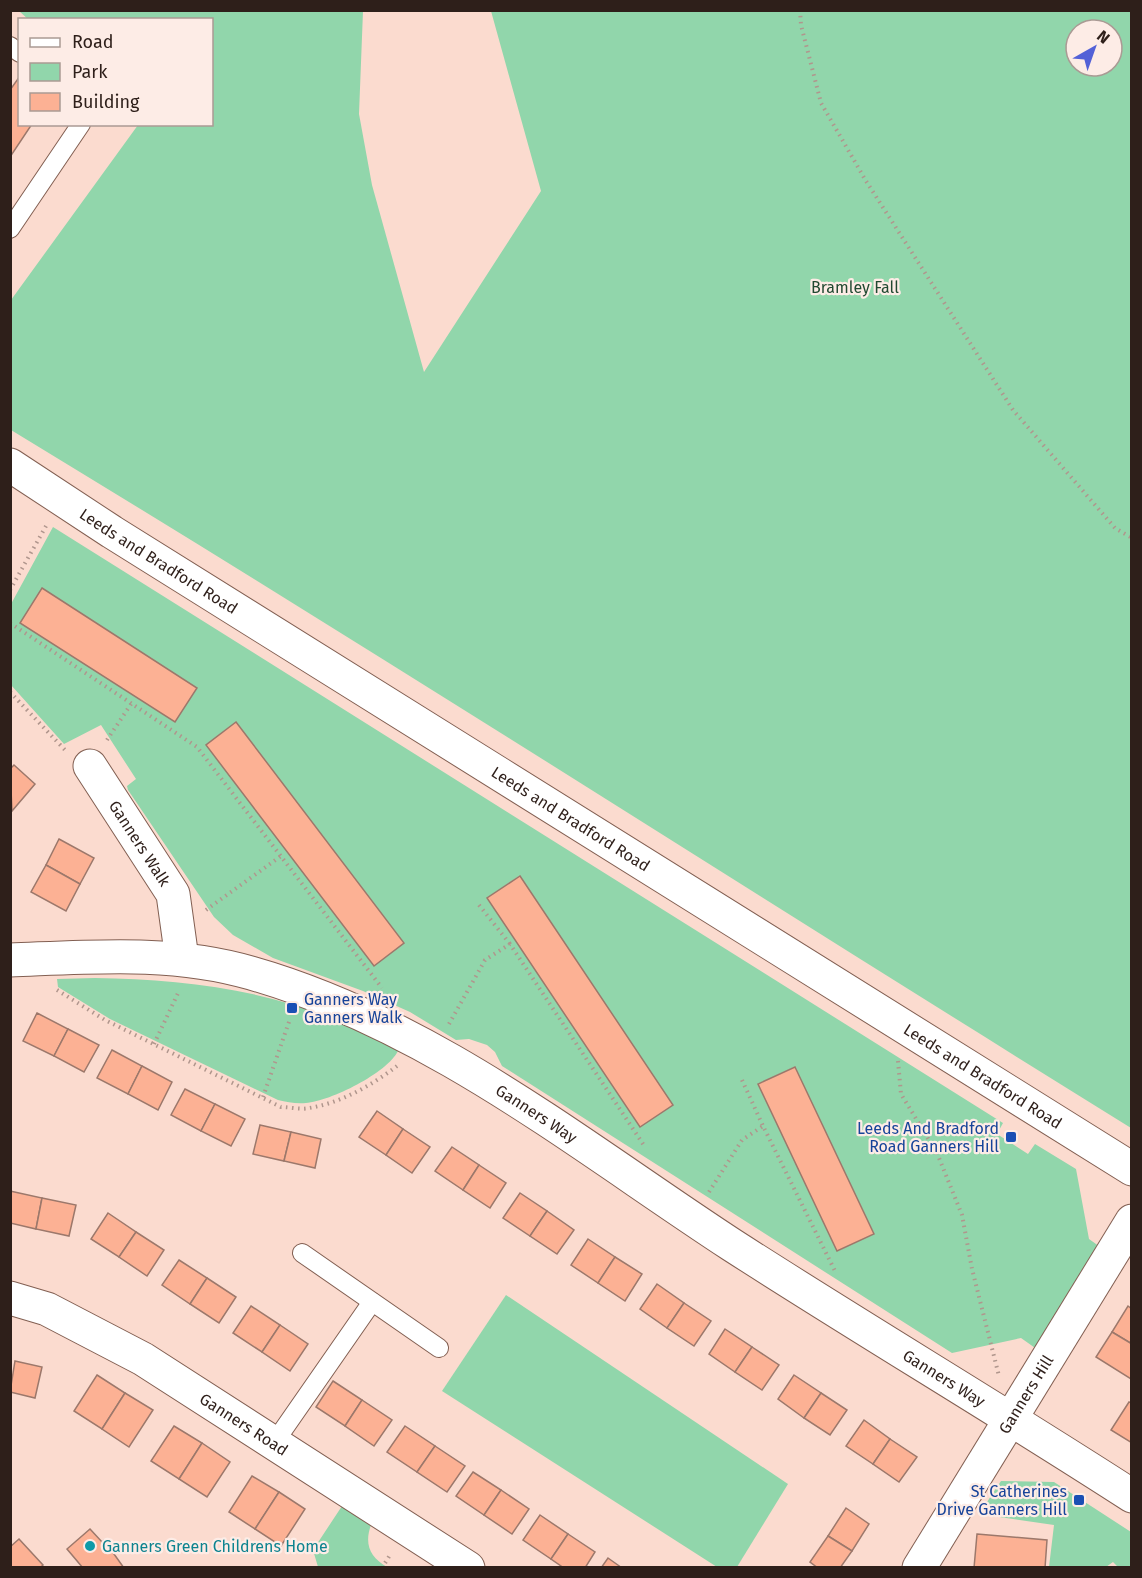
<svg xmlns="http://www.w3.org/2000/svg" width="1142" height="1578" viewBox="0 0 1142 1578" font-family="'Fira Sans',sans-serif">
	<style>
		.green { fill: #91d6ab; fill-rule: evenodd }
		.building { fill: #fcb194; stroke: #9c786b; stroke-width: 1.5 }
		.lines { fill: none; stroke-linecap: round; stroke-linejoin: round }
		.service-casing { stroke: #825f52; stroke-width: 20 }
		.minor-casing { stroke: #825f52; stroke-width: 35 }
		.secondary-casing { stroke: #825f52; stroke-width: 35 }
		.path { stroke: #b0968d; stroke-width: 4; stroke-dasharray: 1.5 4.5; stroke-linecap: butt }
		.service { stroke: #fff; stroke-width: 18 }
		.minor { stroke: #fff; stroke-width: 33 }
		.secondary { stroke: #fff; stroke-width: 33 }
		.transit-dot { fill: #1a4fb4; stroke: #fdece6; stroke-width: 2 }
		.culture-dot { fill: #0f9aa8; stroke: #fdece6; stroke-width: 2 }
		.labels { text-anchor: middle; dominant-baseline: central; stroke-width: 4.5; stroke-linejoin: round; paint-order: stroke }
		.park-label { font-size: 16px; fill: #214931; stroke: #fdece6 }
		.street-label { font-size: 16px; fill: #2e1f1a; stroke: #fdece6 }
		.transit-label { font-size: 16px; fill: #164399; stroke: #fdece6; text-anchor: end }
		.culture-label { font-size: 16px; fill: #0d838f; stroke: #fdece6; text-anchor: start }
	</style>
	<rect width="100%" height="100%" fill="#fbdbcf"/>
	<g class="green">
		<path d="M 19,11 L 363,11 L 359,114 L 372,185 L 424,372 L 541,191 L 491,11 L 1131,11 L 1131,1128 C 757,896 387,658 11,430 L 11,300 L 138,125 L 212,124 L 212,20 L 29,20 ZM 1076,30 L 1112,30 L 1112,66 L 1076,66 Z"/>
		<path d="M 53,527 L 1003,1123 L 997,1134 L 1028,1154 L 1035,1144 L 1076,1169 L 1089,1239 L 1103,1249 L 1038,1350 L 1021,1338 L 952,1353 L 502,1066 L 495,1052 L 487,1045 L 469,1039 L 456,1040 L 410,1012 L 363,991 L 273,958 L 233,935 L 214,917 L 128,790 L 127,786 L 136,779 L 101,725 L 64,744 L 11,685 L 11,604 ZM 42,588 L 197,688 L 175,722 L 20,623 ZM 236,722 L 403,943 L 374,965 L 206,745 ZM 519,876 L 672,1105 L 640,1127 L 487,898 ZM 794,1067 L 874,1233 L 838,1251 L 758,1084 Z"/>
		<path d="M 95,978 C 179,979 267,989 345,1024 C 363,1032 381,1042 398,1051 C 387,1073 331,1101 306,1103 C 296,1104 287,1102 278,1100 L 110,1019 L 58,987 L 57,979 Z"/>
		<polygon points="506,1295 788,1484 737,1567 717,1567 442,1391"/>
		<polygon points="1001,1481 1054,1482 1131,1532 1131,1567 1118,1567 1113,1562 1106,1567 1049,1567 1054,1525 979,1514"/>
		<path d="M 342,1506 L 371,1525 C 364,1544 370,1557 387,1567 L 318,1567 L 313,1550 Z"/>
	</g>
	<g class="building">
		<polygon points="20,76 20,124 32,124 10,157 10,90"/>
		<polygon points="42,588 197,688 175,722 20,623"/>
		<polygon points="236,722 404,943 374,966 206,745"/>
		<polygon points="14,765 35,784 12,811 10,769"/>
		<polygon points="59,839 94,858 80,884 46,865"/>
		<polygon points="46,865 80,884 66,911 31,892"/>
		<polygon points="520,876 673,1105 640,1127 487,898"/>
		<polygon points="37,1013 68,1029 54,1056 23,1041"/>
		<polygon points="68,1029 99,1045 84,1072 54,1056"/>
		<polygon points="112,1050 142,1066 128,1094 97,1078"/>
		<polygon points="142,1066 172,1082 158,1110 128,1094"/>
		<polygon points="795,1067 874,1234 837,1251 758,1084"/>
		<polygon points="185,1089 215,1104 201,1131 171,1115"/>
		<polygon points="215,1104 245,1119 231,1146 201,1131"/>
		<polygon points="377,1111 403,1129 386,1155 359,1137"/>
		<polygon points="260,1125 291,1132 284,1161 253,1154"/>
		<polygon points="403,1129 430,1147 412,1173 386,1155"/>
		<polygon points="291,1132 321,1139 315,1168 284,1161"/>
		<polygon points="452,1147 479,1165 463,1190 435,1171"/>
		<polygon points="479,1165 506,1183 490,1208 463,1190"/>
		<polygon points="10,1191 42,1198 36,1229 10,1223"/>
		<polygon points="520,1193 547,1211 530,1236 503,1218"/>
		<polygon points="42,1198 76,1205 69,1236 36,1229"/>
		<polygon points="547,1211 574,1230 557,1254 530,1236"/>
		<polygon points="108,1213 136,1232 119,1257 91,1239"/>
		<polygon points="136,1232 164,1250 147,1276 119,1257"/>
		<polygon points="588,1239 615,1257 598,1283 571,1265"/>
		<polygon points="615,1257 642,1274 625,1301 598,1283"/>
		<polygon points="179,1260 207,1278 190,1304 162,1285"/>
		<polygon points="207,1278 236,1297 219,1323 190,1304"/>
		<polygon points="657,1284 684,1303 667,1328 640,1309"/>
		<polygon points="684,1303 711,1321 694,1346 667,1328"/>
		<polygon points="251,1306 280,1325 262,1352 233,1333"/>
		<polygon points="1128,1306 1132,1309 1132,1344 1112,1332"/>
		<polygon points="280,1325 308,1344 290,1371 262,1352"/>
		<polygon points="725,1329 752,1347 735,1372 709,1354"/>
		<polygon points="1112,1332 1132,1344 1131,1379 1096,1357"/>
		<polygon points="752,1347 779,1365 762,1390 735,1372"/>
		<polygon points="15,1361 42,1367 35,1398 10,1392"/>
		<polygon points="97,1375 125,1393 102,1429 74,1411"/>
		<polygon points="794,1375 821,1393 804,1418 778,1399"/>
		<polygon points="333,1381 362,1400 345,1426 316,1407"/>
		<polygon points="125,1393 153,1410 129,1447 102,1429"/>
		<polygon points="821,1393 847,1410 830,1435 804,1418"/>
		<polygon points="362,1400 392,1420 374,1446 345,1426"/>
		<polygon points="1129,1402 1132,1403 1132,1443 1111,1430"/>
		<polygon points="864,1420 890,1439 873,1464 846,1446"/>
		<polygon points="174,1426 202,1443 179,1479 151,1461"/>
		<polygon points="405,1426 435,1446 417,1472 387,1452"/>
		<polygon points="890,1439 917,1457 899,1482 873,1464"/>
		<polygon points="202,1443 230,1462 207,1497 179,1479"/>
		<polygon points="435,1446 465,1466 447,1492 417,1472"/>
		<polygon points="473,1472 501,1490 484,1515 456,1496"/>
		<polygon points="252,1476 279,1492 255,1529 229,1512"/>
		<polygon points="501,1490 529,1509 512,1534 484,1515"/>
		<polygon points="279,1492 305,1509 281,1546 255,1529"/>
		<polygon points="846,1508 869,1524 852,1551 828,1536"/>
		<polygon points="540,1515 568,1534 551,1559 523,1540"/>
		<polygon points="90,1529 102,1542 104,1540 124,1568 83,1568 67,1549"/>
		<polygon points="568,1534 595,1552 585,1568 564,1568 551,1559"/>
		<polygon points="977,1534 1047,1540 1045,1568 974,1568"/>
		<polygon points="828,1536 852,1551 840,1568 818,1568 810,1562"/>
		<polygon points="19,1539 43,1565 40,1568 10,1568 10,1547"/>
		<polygon points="608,1558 622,1568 601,1568"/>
	</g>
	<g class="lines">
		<g class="service-casing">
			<g id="service">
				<polyline points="10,46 20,53"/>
				<polyline points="10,229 81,124"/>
				<polyline points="302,1253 439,1348"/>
				<polyline points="274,1443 372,1302"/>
			</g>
		</g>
		<g class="minor-casing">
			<g id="minor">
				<path id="s1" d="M 90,766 L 173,894 L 182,959"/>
				<path id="s2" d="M 10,960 C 91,957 173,950 251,973 C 430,1024 579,1145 732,1245 C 864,1330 999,1410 1132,1496"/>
				<path id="s3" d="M 10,1298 L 47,1309 L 143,1359 L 468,1568"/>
				<path id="s4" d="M 919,1568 L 1132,1221"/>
			</g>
		</g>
		<g class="secondary-casing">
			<g id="secondary">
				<path id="s5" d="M 10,465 L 112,532 L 1132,1169"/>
			</g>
		</g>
		<g class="path">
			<polyline points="800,10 801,25 821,103 866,181 1013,410 1115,528 1132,538"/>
			<polyline points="10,590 46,526"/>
			<polyline points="10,623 197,747 382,988"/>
			<polyline points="10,692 65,750"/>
			<polyline points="107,740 131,704"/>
			<polyline points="479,905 510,944"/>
			<polyline points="206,910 281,856"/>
			<path d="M 57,990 L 105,1020 L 281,1107 C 290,1107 301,1110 309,1108 C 341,1103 372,1085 397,1066"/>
			<polyline points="449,1024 485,960 510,944 645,1147"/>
			<polyline points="154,1044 179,991"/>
			<polyline points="898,1061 901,1094 937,1153 962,1215 972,1269 999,1376"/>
			<polyline points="742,1080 763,1126"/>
			<polyline points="263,1097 290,1019"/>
			<polyline points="709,1192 742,1140 763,1126 836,1273"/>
			<polyline points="382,1568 390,1555"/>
		</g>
		<use href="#service" class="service"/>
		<use href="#minor" class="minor"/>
		<use href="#secondary" class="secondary"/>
	</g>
	<g class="transit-dot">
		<rect x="286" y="1002" width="12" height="12" rx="3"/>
		<rect x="1005" y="1131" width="12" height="12" rx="3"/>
		<rect x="1073" y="1494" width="12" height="12" rx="3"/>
	</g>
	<circle class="culture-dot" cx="90" cy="1546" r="6"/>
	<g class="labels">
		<g class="park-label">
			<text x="855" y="287">Bramley Fall</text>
		</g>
		<g class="street-label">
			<text stroke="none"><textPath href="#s5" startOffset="177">Leeds and Bradford Road</textPath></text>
			<text stroke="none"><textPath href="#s5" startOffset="663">Leeds and Bradford Road</textPath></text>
			<text stroke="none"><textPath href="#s1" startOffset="92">Ganners Walk</textPath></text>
			<text stroke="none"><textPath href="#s5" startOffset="1149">Leeds and Bradford Road</textPath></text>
			<text stroke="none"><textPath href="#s2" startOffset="562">Ganners Way</textPath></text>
			<text stroke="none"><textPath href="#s2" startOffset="1048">Ganners Way</textPath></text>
			<text stroke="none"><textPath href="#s4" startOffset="204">Ganners Hill</textPath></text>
			<text stroke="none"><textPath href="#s3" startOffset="267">Ganners Road</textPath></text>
		</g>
		<g class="transit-label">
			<text x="304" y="999" text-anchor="start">Ganners Way<tspan x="304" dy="18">Ganners Walk</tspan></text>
			<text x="999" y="1128">Leeds And Bradford<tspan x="999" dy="18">Road Ganners Hill</tspan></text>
			<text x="1067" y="1491">St Catherines<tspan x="1067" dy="18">Drive Ganners Hill</tspan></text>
		</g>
		<g class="culture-label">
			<text x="102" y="1546">Ganners Green Childrens Home</text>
		</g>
	</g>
	<rect width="1142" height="1578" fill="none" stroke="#2e1f1a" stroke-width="24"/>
	<rect x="18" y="18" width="195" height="108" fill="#fdece6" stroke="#aa9a94" stroke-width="1.5"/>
	<rect x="30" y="38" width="30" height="9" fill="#ffffff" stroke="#aa9a94" stroke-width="1.5"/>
	<text x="72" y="48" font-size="18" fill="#2e1f1a">Road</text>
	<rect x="30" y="63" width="30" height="18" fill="#91d6ab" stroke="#aa9a94" stroke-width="1.5"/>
	<text x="72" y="78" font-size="18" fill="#2e1f1a">Park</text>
	<rect x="30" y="93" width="30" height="18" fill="#fcb194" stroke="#aa9a94" stroke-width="1.5"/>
	<text x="72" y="108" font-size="18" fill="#2e1f1a">Building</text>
	<g transform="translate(1094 48) rotate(40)"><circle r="28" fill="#fdece6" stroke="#aa9a94" stroke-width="1.5"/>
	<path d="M0-4.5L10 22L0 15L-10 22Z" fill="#5361d7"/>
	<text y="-9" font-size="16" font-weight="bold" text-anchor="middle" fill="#2e1f1a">N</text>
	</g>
</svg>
